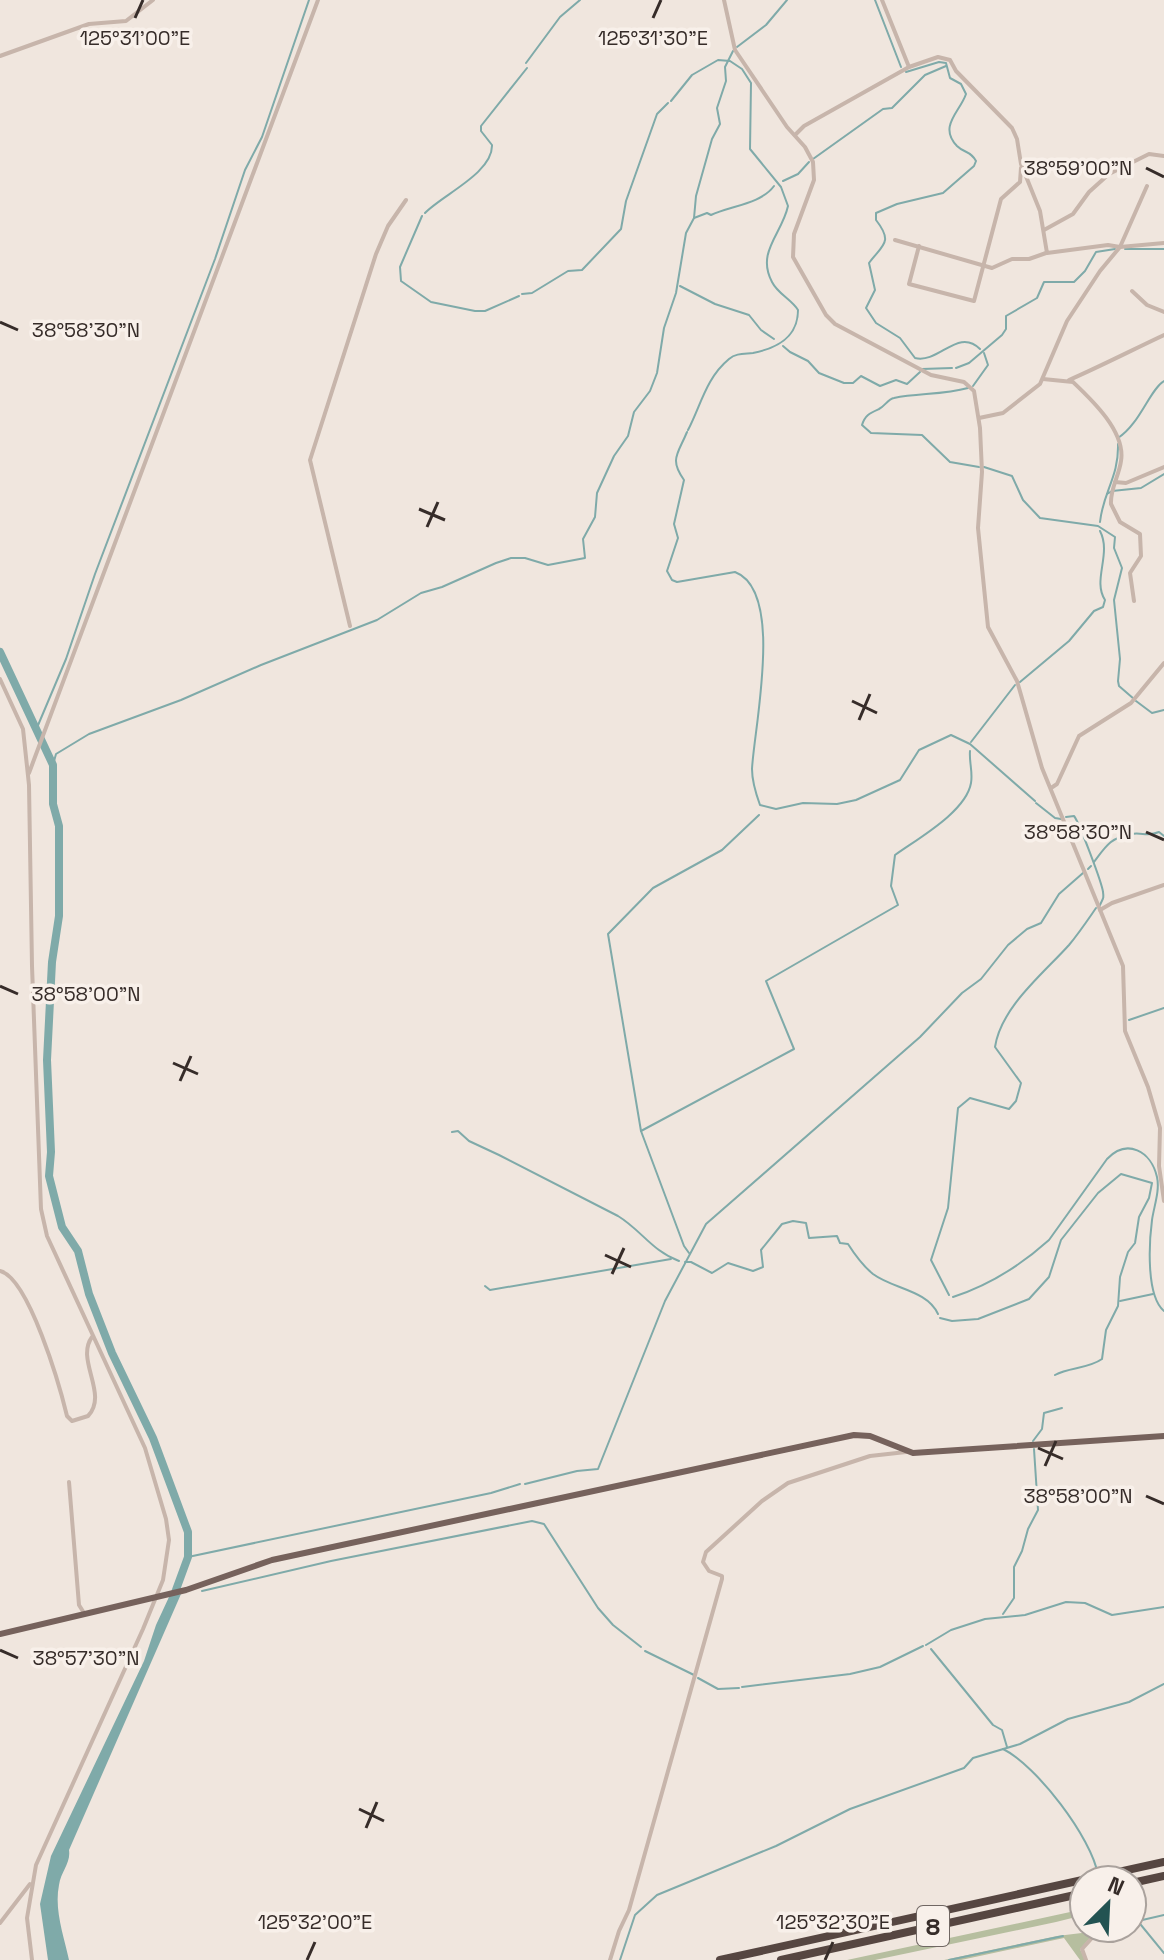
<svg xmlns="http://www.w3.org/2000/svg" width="1164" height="1960" viewBox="0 0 1164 1960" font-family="'Space Grotesk',sans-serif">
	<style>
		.green { fill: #b6be9f }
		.water { fill: #7faaa9 }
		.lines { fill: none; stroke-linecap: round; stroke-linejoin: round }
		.stream { stroke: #7faaa9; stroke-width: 2 }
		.river { stroke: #7faaa9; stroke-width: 8 }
		.street { stroke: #c7b5ab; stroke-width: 4 }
		.primary { stroke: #76625c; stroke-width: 6 }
		.highway { stroke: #564641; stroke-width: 8 }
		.ticks { fill: none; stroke: #362c29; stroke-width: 3 }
		.labels { text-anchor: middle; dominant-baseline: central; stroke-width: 7; stroke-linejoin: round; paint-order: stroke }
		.shield { fill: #f8f0ea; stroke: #706763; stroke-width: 2 }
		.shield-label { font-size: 24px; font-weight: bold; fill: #362c29 }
		.ticks-label { font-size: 20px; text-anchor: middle; fill: #362c29; stroke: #f8f0ea; stroke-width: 7; stroke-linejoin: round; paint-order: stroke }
	</style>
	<rect width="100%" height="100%" fill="#f0e6de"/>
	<g class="green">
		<polygon points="1084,1909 1084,1915 1056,1922 875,1960 847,1960"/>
		<polygon points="1096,1928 1099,1928 1080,1949 1085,1960 1080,1960 1064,1938 961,1960 944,1960 1057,1936 1090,1932"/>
	</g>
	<path class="water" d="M 181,1594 L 69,1850 C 71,1863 61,1871 59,1885 C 54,1910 64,1936 69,1960 L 48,1960 L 40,1904 L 51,1856 L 144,1661 L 156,1625 L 169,1597 Z"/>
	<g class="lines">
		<g class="stream">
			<polyline points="875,0 901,67"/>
			<polyline points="737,47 766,25 787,0"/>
			<polyline points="526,63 560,17 580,0"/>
			<path d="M 906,72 L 939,62 L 946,63 L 950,78 L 961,84 L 966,94 C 960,112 938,126 957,146 C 964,153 971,151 976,161 L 974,166 L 943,193 L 897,204 L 876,213 L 876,220 C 894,243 882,245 869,263 L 875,290 L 866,308 L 876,323 L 900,338 L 915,358 C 939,364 958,327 980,349"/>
			<path d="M 671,101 L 692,75 L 718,60 L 730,61 L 742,69 L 751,83 L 750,149 L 781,187 L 788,206 C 782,234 756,252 772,282 C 778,294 791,299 798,310 C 798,337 778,348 753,353 C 744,354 736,353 729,359 C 706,378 701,405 688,430"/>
			<polyline points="813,159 883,109 892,108 925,75 946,66"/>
			<polyline points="783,181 798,174 809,162"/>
			<path d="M 425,213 C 442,195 493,173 492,145 L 481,131 L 481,126 L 527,68"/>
			<polyline points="422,216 400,267 401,281 431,302 475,311 485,311 519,296"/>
			<path d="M 694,218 L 707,213 L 711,215 C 730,206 761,204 774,186"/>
			<polyline points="1125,249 1164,249"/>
			<polyline points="680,286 715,304 749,315 761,330 774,339"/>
			<polyline points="522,294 532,293 568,271 582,270 621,229 626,201 657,114 668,103"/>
			<polyline points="783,346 790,352 808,361 819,373 844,383 853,383 861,376 880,386 896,380 907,384 920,372"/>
			<polyline points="956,368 969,363 1002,335 1006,329 1006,316 1037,298 1044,282 1074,282 1085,271 1096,252 1115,249"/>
			<polyline points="922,369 952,368"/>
			<polyline points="973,386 988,365 984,353"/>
			<path d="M 968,388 C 943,395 918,393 894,398 C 888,399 885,406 879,409 C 870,413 865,415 862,425 L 871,433 L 922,435 L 950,462 L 979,467"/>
			<path d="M 687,432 C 678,454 669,459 684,480 L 674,524 L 678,538 L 667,571 L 672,580 L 677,582 L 735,572 C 785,591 754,727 752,769 C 752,781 756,794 760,805 L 776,809 L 803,803 L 837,804 L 856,800 L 900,780 L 919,750 L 951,735 L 970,744 L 1035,801"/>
			<path d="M 1118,438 C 1140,424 1150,389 1164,381"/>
			<polyline points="984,467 1012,476 1023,500 1040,518 1098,526 1115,537 1114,548 1122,568 1114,600 1120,659 1118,681 1119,686 1134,699"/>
			<polyline points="1107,494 1112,491 1141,488 1164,474"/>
			<path d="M 1100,522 C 1103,492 1119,477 1118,444"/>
			<path d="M 1020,682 L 1069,641 L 1094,611 L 1103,607 L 1105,600 C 1092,580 1112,554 1100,531"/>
			<polyline points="1136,701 1152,713 1164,710"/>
			<polyline points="36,730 66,659 95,574 215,259 245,170 262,137 309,0"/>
			<polyline points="971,742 1015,685"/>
			<polyline points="53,765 56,754 89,734 181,700 261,665 377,620 421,593 442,587 496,563 511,558 525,558 548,565 585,558 583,539 595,517 597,493 614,456 628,436 634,412 650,391 657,373 664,328 676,293 686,233 694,218 696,196 712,139 720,124 717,108 726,81 725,67 733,51"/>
			<polyline points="1036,803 1055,818 1061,819"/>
			<path d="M 1066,817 L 1074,816 C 1079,822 1102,883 1103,892 C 1104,899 1103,898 1100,905"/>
			<path d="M 1094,862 C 1106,846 1110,838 1131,834 C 1142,832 1148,837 1159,832 L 1164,836"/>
			<polyline points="1088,869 1091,866"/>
			<polyline points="1129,1020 1164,1008"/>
			<path d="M 641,1131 L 794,1049 L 766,981 L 898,905 L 891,886 L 895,855 C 917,839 966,812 971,783 C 973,772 969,762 970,751"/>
			<path d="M 452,1132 L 458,1131 L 469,1141 L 499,1155 L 618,1216 C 641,1230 652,1251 679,1261"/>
			<polyline points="689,1253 684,1246 641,1131 608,934 653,888 722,850 759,815"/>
			<path d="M 685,1262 L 691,1262 L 712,1273 L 728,1263 L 753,1271 L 763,1267 L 761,1250 L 782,1224 L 793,1221 L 806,1223 L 809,1238 L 837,1236 L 840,1243 L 848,1244 C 855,1255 862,1265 873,1274 C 893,1289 927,1290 938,1314"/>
			<polyline points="485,1286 490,1290 671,1259"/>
			<path d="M 949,1295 L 931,1260 L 948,1208 L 958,1108 L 970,1098 L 1009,1109 L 1016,1101 L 1021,1083 L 995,1047 C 1001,1007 1044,973 1069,945 C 1079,933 1087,921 1096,908"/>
			<path d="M 953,1297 C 990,1285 1020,1266 1049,1240 L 1107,1159 C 1127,1138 1151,1151 1157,1177 C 1160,1191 1154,1206 1152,1220 C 1149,1243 1146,1296 1164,1311"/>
			<polyline points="1120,1301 1153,1294"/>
			<path d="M 940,1318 L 952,1321 L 978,1319 L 1029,1299 L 1049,1277 L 1061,1240 L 1098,1193 L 1121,1174 L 1152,1183 L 1149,1198 L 1139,1217 L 1135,1243 L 1128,1252 L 1120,1277 L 1118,1306 L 1106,1330 L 1102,1359 C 1088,1369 1069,1367 1055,1375"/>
			<polyline points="1033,1441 1042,1429 1044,1413 1062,1408"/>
			<polyline points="525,1484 577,1471 598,1469 665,1301 706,1224 920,1037 962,993 981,979 1008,945 1027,929 1041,923 1059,894 1083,873"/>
			<polyline points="188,1557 491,1493 520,1484"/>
			<polyline points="202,1591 331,1561 532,1521 544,1524 598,1608 613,1625 641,1647"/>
			<polyline points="1003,1614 1014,1598 1014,1567 1022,1551 1028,1529 1038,1510 1034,1449"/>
			<polyline points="926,1645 951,1630 985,1619 1025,1615 1066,1602 1085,1603 1112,1615 1164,1607"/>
			<polyline points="931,1649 993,1725 1002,1730 1007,1747"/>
			<polyline points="645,1651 694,1675"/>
			<polyline points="698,1678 718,1689 739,1688"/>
			<polyline points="742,1687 850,1674 880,1667 923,1646"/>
			<path d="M 1003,1749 C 1036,1765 1092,1838 1098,1875"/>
			<polyline points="1132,1914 1164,1953"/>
			<polyline points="1138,1921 1164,1915"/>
			<polyline points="620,1960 635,1915 657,1895 776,1846 850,1809 964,1768 973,1758 1020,1744 1068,1719 1129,1702 1164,1684"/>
			<polyline points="949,1960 1063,1936"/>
		</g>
		<polyline class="river" points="0,652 53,765 53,804 59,826 59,916 52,962 47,1060 51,1152 49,1176 62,1227 78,1251 89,1294 112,1353 153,1438 188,1532 188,1557 173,1598"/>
		<g class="street">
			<polyline points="724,0 735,50 787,127 805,147 813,162 814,180 794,234 793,257 826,315 835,324 931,375 964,382 974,391 980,428 982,472 978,528 988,627 1017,681 1042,768 1123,966 1125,1031 1148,1087 1160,1128 1159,1166 1164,1201"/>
			<polyline points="882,0 909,67 938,57 950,60 956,71 1012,128 1017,139 1021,164 1040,211 1047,253 1108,245 1120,247 1164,243"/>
			<polyline points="0,56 89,24 126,21 153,0"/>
			<polyline points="795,135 804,126 909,67"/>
			<polyline points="1044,230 1073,214 1089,192 1109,174 1149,154 1164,156"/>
			<polyline points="895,240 992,268 1012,259 1029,259 1046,253"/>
			<polyline points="919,246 909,284 974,301 1001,199 1020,182 1021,168"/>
			<polyline points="1132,291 1147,305 1164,312"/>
			<path d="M 1043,379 L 1073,382 C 1092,400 1126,432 1121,461 C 1119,476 1110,489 1111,504 L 1120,522 L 1140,534 L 1141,556 L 1130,573 L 1134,601"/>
			<path d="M 1069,380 C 1101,366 1132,350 1164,335"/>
			<polyline points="979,418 1003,413 1040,384 1067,321 1100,271 1120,247 1147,186"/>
			<polyline points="1115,482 1126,483 1164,467"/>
			<polyline points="350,626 310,460 376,254 388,226 406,200"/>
			<polyline points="0,679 23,729 29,785 32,966 41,1209 47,1236 145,1448 166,1519 169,1540 163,1580 143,1629 36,1865 27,1918 32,1960"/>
			<polyline points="29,773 318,0"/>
			<polyline points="1051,788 1057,784 1079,736 1131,703 1164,663"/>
			<polyline points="1100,910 1112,903 1164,885"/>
			<path d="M 0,1271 C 29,1278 60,1387 67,1416 L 72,1421 L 88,1416 C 109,1394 75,1360 92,1337"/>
			<polyline points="69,1482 79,1605 84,1613"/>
			<polyline points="0,1923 30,1884"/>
			<polyline points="610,1960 619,1931 629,1910 722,1579 722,1576 709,1571 703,1562 706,1552 762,1501 788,1483 870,1456 906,1452"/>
			<polyline points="1086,1960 1082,1949 1101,1928"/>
		</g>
		<polyline class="primary" points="0,1634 186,1590 272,1560 854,1435 870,1436 913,1453 1164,1436"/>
		<g class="highway">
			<polyline points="1132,1883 1164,1876"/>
			<polyline points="720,1960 1164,1862"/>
			<polyline points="781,1960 1084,1893"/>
		</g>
	</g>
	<path class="ticks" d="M 135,18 L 143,0M 653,18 L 661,0M 1146,168 L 1164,177M 0,322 L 18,330M 419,509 L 445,520M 427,527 L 438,502M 852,701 L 877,713M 859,720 L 870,694M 1146,832 L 1164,840M 0,986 L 18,994M 173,1063 L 198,1074M 180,1081 L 191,1056M 605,1255 L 631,1267M 612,1274 L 624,1248M 1038,1448 L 1063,1459M 1045,1466 L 1056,1441M 1146,1496 L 1164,1504M 0,1650 L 18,1658M 359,1809 L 384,1821M 366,1828 L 377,1802M 307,1960 L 315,1942M 825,1960 L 833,1942"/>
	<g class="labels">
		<rect class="shield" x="917" y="1906" width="32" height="40" rx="6"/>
		<g class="shield-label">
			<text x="933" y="1926">8</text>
		</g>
	</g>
	<g class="ticks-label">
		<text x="135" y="45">125°31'00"E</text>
		<text x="653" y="45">125°31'30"E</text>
		<text x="1078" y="175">38°59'00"N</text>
		<text x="86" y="337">38°58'30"N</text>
		<text x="1078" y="839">38°58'30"N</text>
		<text x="86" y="1001">38°58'00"N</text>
		<text x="1078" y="1503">38°58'00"N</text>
		<text x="86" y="1665">38°57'30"N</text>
		<text x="315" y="1929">125°32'00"E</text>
		<text x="833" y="1929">125°32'30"E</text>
	</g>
	<g transform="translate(1108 1904) rotate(24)"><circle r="38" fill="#f8f0ea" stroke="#aaa29d" stroke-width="2"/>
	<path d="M0-6L14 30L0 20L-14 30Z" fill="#235352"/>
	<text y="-12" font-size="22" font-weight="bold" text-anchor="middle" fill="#362c29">N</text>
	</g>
</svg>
